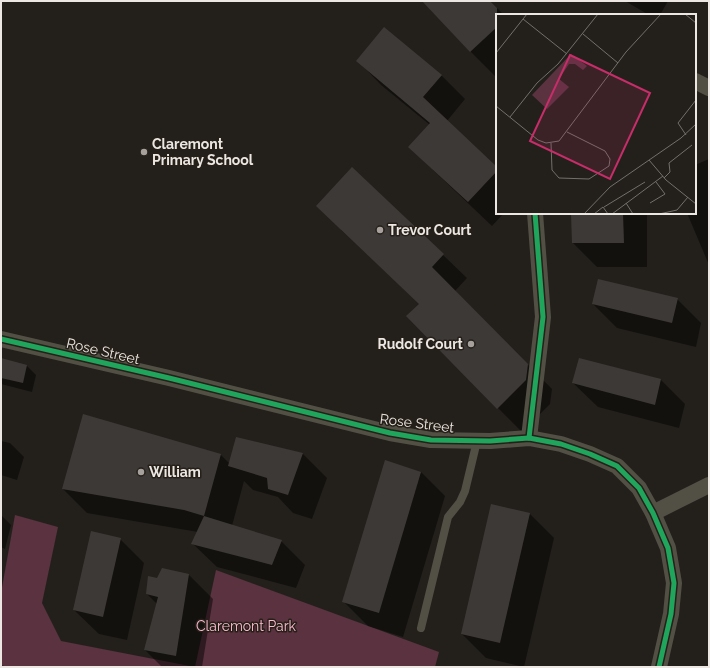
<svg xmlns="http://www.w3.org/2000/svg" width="710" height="668" viewBox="0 0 710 668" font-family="Raleway,sans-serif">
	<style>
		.green { fill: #5a3240 }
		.shadow { fill: #0007 }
		.building { fill: #3d3937 }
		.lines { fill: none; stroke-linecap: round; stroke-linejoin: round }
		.lane { stroke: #525045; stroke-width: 8 }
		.street { stroke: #525045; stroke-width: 16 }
		.cycleway-casing { stroke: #262019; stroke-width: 8 }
		.cycleway { stroke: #20a55d; stroke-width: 5 }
		.poi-dot { fill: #a6a19d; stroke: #262019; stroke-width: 1.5 }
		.labels { text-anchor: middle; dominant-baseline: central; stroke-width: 3; stroke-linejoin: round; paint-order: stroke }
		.poi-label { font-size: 14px; font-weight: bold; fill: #ece7e3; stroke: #262019; text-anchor: start }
		.street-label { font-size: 14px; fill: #ece7e3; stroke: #262019 }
		.park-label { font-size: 14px; fill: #ffbad1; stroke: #262019 }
		.inset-road { fill: none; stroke: #73706c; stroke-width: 1 }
		.view { fill: #c62d69; fill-opacity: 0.15; stroke: #c62d69; stroke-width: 2 }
		.inset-edge { fill: none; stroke: #ece7e3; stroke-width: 2 }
	</style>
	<rect width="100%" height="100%" fill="#23201c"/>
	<polygon class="green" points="15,515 58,527 42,603 61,641 195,667 216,570 439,652 435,667 8,667 1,665 1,593"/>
	<g class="shadow">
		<polygon points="423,1 490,1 504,15 497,15 497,74 495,76 471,52"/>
		<polygon points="625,1 668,1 660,15 649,15"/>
		<polygon points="358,61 441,75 465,99 447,121 497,168 497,213 504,213 492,226 434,171 410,147 430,125 381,85"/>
		<polygon points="709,159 709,265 687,213 695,213 695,165"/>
		<polygon points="572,213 647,213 647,267 597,267 573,243"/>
		<polygon points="341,230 443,255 467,278 455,291 552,389 550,404 522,432 498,408 420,304"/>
		<polygon points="677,299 701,323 696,347 617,328 593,304"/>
		<polygon points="1,359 27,366 36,375 32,392 1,384"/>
		<polygon points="580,359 661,380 685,404 679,428 598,407 573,383"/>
		<polygon points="84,415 221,455 230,464 303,454 327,478 312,519 293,513 278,497 253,490 244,481 232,526 281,541 305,565 296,588 217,567 193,544 198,532 87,513 63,489"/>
		<polygon points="1,441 10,443 24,457 17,480 1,475"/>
		<polygon points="421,472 445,496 403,637 368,626 344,602"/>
		<polygon points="530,514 554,538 524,667 486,658 462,634"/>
		<polygon points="1,515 11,525 5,549 1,547"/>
		<polygon points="120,539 144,563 127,640 99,634 74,610"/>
		<polygon points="163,569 189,575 213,599 202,667 162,667 145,650 157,604 147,594 158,579"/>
	</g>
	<g class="building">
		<polygon points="422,1 490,1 497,8 497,27 470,52"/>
		<polygon points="384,27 442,75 423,97 497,167 497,171 468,202 408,147 430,123 356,61"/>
		<polygon points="352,167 444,254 432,267 528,364 526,380 497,409 406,316 419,304 316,206"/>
		<polygon points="571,213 623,213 624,243 572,243"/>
		<polygon points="598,279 678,298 672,323 592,304"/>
		<polygon points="1,358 27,365 23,383 1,378"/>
		<polygon points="579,358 661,379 655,405 572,383"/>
		<polygon points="83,414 221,454 204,516 184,510 62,489"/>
		<polygon points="236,437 303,453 288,495 268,489 267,478 228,466"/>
		<polygon points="385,460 421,472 379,613 342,602"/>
		<polygon points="491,504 530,513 500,643 461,634"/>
		<polygon points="204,516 282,540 272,565 191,544"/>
		<polygon points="91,531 121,538 103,617 73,610"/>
		<polygon points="162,568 189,574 176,656 144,650 158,597 146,594 148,576 157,578"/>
	</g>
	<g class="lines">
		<polyline class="lane" points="421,628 448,517 460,502 465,491 477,441"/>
		<g class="street">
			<polyline points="695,81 709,88"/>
			<polyline points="1,339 169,378 390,433 431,440 490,441 529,438 561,444 590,454 617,466 639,488 653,513 668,548 674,583 671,614 659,667"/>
			<polyline points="529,438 543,317 535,213"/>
			<polyline points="653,513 709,485"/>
		</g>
		<g class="cycleway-casing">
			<g id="cycleway">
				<polyline points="1,339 169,378 390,433 431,440 490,441 529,438 561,444 590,454 617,466 639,488 653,513 668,548 674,583 671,614 659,667"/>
				<polyline points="529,438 543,317 535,213"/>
			</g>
		</g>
		<use href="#cycleway" class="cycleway"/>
	</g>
	<g class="poi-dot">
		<circle cx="144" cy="152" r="4"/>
		<circle cx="380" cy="230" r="4"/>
		<circle cx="471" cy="344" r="4"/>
		<circle cx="141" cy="472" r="4"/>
	</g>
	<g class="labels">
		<g class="poi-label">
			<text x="152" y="144">Claremont<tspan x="152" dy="16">Primary School</tspan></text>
			<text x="388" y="230">Trevor Court</text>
			<text x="463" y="344" text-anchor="end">Rudolf Court</text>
			<text x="149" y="472">William</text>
		</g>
		<g class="street-label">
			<text transform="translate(103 351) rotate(13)">Rose Street</text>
			<text transform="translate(417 423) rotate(7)">Rose Street</text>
		</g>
		<g class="park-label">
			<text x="246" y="626">Claremont Park</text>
		</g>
	</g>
	<g transform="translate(496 14)">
		<rect width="200" height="200" fill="#23201c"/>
		<path d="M 75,40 L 91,52 L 87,56 L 79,50 L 73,50 L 63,65 L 73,73 L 51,95 L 36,81 Z" fill="#5a3240"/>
		<path class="inset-road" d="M 189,0 L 200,9M 27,5 L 71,40M 87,20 L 122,49M 0,39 L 31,0M 0,92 L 42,126 L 50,129 L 63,127 L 130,38 L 165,0M 14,103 L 41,69 L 62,50 L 102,0M 190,121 L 182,109 L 200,86M 55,129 L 56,156 L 63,164 L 93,165 L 113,152 L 114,145 L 109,137 L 71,118M 153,146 L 170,166 L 200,190M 168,164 L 174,158 L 173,149 L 196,131M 130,189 L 137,200M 154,189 L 169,180 L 160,168M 108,193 L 149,168M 88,200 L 114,173 L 185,124 L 200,110M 98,200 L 107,193 L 112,200M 116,200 L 167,162M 163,200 L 181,196 L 192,183"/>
		<path class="view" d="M 74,41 L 154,79 L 114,165 L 34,127 Z"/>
		<rect width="200" height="200" class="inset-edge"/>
	</g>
	<rect width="710" height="668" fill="none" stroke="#ece7e3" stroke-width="4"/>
</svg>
